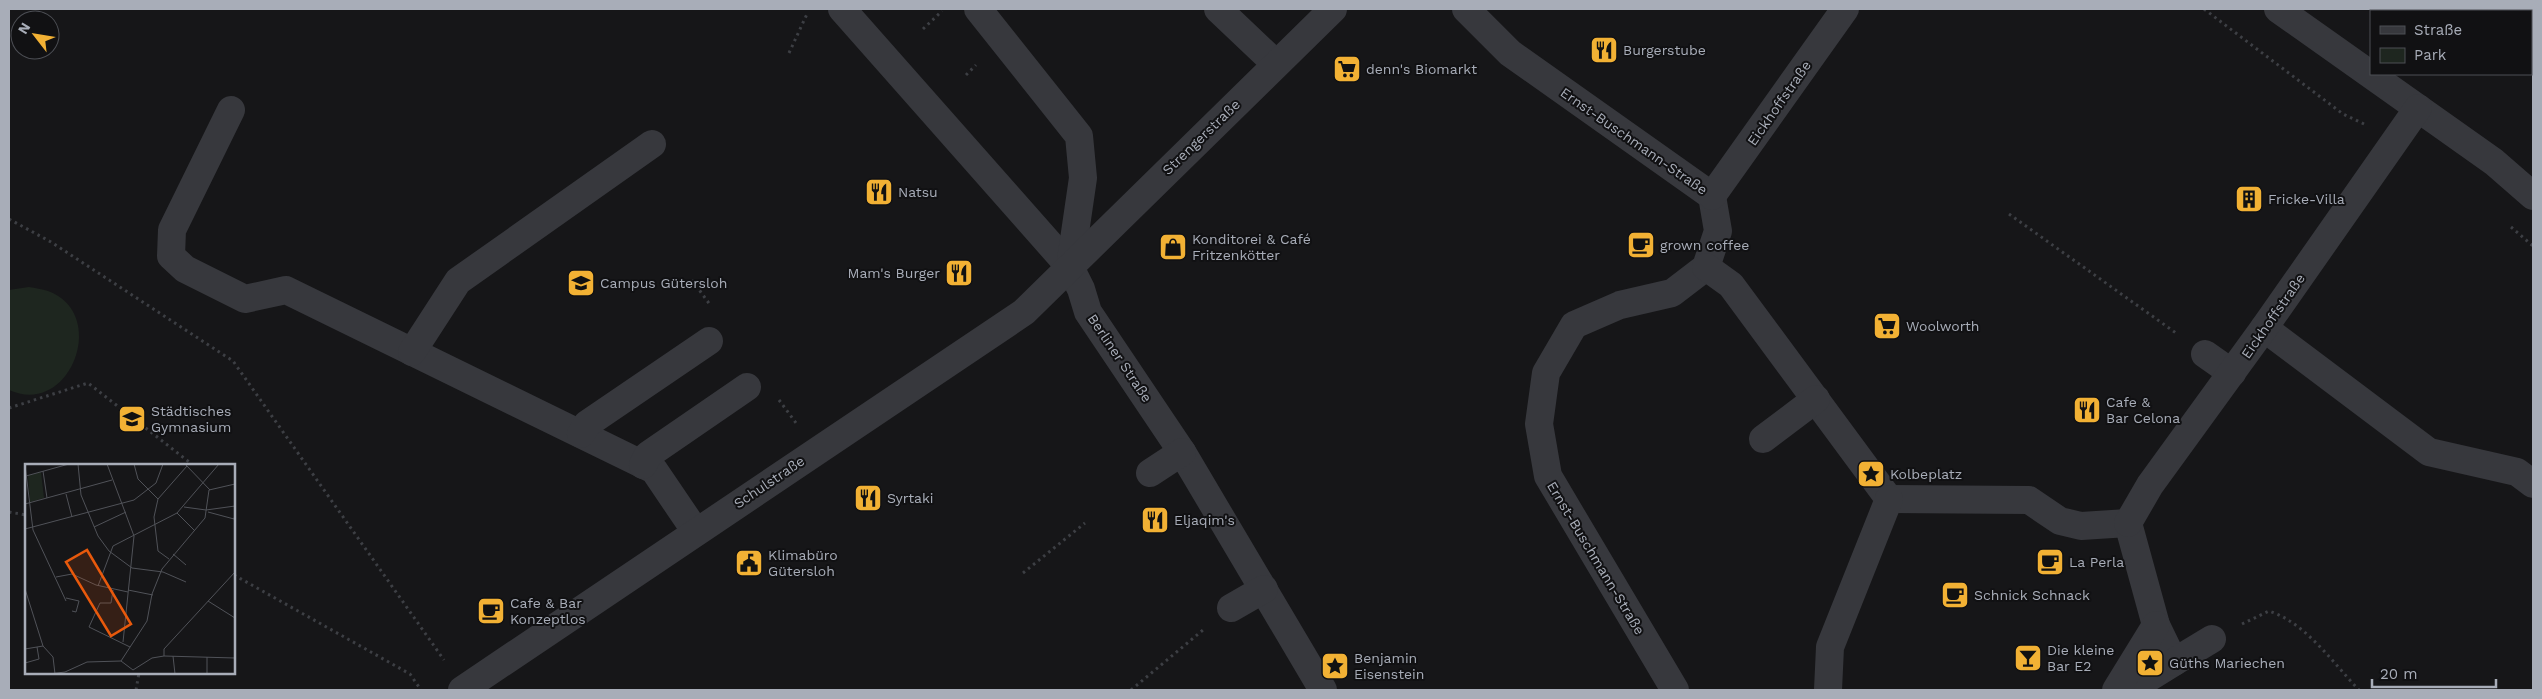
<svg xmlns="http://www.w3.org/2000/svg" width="2542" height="699" viewBox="0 0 2542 699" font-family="'Work Sans',sans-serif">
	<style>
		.green { fill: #1e261f }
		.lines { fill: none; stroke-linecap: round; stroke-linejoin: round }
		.path { stroke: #3d3f44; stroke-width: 3; stroke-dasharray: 2.5 4; stroke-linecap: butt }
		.minor { stroke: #37383d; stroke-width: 28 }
		.labels { text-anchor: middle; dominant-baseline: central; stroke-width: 4; stroke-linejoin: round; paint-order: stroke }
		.poi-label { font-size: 14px; fill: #a8adb8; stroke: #111113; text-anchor: start }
		.street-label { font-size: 14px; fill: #a8adb8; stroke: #111113 }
		.inset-road { fill: none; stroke: #505258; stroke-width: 1 }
		.view { fill: #e8590c; fill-opacity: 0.15; stroke: #e8590c; stroke-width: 2.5 }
		.inset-edge { fill: none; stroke: #a8adb8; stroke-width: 2.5 }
	</style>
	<rect width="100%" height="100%" fill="#161618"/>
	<path class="green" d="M 29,287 C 35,288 42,289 48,291 C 110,314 70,418 9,390 L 9,290 Z"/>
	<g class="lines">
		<g class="path">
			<polyline points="2204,9 2343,114 2364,124"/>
			<polyline points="923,29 942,11"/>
			<polyline points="789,53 807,14"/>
			<polyline points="966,75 976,65"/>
			<polyline points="2009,214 2176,333"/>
			<polyline points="9,219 51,242 233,361 444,660"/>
			<polyline points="2511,227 2533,246"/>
			<polyline points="692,280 711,306"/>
			<polyline points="779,400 796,423"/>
			<polyline points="9,408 88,383 193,465"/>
			<polyline points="9,512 26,515"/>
			<polyline points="1023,573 1085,523"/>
			<polyline points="234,575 410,674 421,690"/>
			<path d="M 2242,624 L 2269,611 C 2306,623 2333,663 2359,690"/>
			<polyline points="136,690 139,673"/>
			<polyline points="1131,690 1203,630"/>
		</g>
		<g class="minor">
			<polyline points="842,9 1070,267 1081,289 1088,312 1182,452 1323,690"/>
			<polyline points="978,9 1079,136 1083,178 1070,267"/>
			<polyline points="1218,9 1276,64"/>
			<polyline points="1466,9 1510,53 1712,196 1718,231 1706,267 1672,293 1620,305 1574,325 1546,373 1539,424 1548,476 1675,690"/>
			<polyline points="2278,9 2494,162 2533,196"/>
			<polyline points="231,110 172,230 171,256 185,269 245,299 286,290 654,470 696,532"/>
			<polyline points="1712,196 1845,9"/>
			<polyline points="1706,267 1731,285 1889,499"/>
			<polyline points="2264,328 2429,452 2517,472 2533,484"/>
			<polyline points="412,352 458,281 652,144"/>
			<polyline points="2205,354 2232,373"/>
			<polyline points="581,434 587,424 709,341"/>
			<polyline points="1763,439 1816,399"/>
			<polyline points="643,465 648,455 747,387"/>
			<polyline points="1150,473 1182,452"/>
			<polyline points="1889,499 2029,500 2060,521 2081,526 2128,523 2156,625 2174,662 2129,690"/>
			<polyline points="2128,523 2150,485 2264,328 2418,108"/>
			<polyline points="1231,608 1264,589"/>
			<polyline points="2174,662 2212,639"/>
			<polyline points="462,690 1024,312 1333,9"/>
			<polyline points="1828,690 1830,647 1889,499"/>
			<polyline points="2116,690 2156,625"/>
		</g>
	</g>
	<defs>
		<g id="restaurant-square" transform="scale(1.4375)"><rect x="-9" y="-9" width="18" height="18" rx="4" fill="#f2b134" stroke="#111113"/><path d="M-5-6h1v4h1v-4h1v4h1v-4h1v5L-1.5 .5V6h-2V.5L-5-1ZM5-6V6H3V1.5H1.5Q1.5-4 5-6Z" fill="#111"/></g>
		<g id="supermarket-square" transform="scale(1.4375)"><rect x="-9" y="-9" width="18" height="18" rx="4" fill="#f2b134" stroke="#111113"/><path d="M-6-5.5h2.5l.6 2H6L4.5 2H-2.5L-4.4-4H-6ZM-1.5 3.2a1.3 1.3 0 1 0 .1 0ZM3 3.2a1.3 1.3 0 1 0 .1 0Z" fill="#111"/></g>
		<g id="building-square" transform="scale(1.4375)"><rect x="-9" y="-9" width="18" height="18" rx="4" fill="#f2b134" stroke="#111113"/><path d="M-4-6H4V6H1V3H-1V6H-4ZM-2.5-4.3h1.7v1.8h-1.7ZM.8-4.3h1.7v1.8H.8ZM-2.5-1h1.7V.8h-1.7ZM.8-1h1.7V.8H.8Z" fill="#111"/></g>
		<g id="cafe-square" transform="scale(1.4375)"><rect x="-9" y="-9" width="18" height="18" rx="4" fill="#f2b134" stroke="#111113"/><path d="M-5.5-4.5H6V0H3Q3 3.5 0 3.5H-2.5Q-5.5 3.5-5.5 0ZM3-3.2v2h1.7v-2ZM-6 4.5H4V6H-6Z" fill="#111"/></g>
		<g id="shop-square" transform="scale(1.4375)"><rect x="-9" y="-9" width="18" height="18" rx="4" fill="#f2b134" stroke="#111113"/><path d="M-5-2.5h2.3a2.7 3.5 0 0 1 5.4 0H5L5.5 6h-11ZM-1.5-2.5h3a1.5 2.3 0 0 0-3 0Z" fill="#111"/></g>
		<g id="university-square" transform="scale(1.4375)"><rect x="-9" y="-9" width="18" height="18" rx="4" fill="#f2b134" stroke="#111113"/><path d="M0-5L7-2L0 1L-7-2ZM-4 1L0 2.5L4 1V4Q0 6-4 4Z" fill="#111"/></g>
		<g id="school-square" transform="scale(1.4375)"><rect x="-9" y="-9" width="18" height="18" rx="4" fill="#f2b134" stroke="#111113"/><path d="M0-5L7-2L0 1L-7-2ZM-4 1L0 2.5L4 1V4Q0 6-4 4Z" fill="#111"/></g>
		<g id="sight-square" transform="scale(1.4375)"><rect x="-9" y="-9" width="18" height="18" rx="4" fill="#f2b134" stroke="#111113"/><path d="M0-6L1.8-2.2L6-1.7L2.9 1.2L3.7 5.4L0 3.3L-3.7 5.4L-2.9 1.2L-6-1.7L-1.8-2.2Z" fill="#111"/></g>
		<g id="civic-square" transform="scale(1.4375)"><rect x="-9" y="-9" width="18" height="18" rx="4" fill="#f2b134" stroke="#111113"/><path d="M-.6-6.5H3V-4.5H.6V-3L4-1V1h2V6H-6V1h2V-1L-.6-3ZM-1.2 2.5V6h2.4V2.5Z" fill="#111"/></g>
		<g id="bar-square" transform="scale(1.4375)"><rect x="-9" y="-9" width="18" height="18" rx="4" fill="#f2b134" stroke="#111113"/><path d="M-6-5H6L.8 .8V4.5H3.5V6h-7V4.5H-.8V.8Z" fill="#111"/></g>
	</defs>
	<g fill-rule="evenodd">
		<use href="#restaurant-square" x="1604" y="50"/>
		<use href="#supermarket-square" x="1347" y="69"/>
		<use href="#restaurant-square" x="879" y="192"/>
		<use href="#building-square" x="2249" y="199"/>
		<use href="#cafe-square" x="1641" y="245"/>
		<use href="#shop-square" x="1173" y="247"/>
		<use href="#restaurant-square" x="959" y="273"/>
		<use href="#university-square" x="581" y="283"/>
		<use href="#supermarket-square" x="1887" y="326"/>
		<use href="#restaurant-square" x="2087" y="410"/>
		<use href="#school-square" x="132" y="419"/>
		<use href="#sight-square" x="1871" y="474"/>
		<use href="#restaurant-square" x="868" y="498"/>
		<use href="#restaurant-square" x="1155" y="520"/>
		<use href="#cafe-square" x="2050" y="562"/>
		<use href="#civic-square" x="749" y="563"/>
		<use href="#cafe-square" x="1955" y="595"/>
		<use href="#cafe-square" x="491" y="611"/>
		<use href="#bar-square" x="2028" y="658"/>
		<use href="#sight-square" x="2150" y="663"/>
		<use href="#sight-square" x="1335" y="666"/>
	</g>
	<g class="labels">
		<g class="poi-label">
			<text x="1623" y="50">Burgerstube</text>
			<text x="1366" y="69">denn's Biomarkt</text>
			<text x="898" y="192">Natsu</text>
			<text x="2268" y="199">Fricke-Villa</text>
			<text x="1192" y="239">Konditorei &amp; Café<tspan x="1192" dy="16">Fritzenkötter</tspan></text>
			<text x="1660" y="245">grown coffee</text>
			<text x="940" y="273" text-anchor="end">Mam's Burger</text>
			<text x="600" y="283">Campus Gütersloh</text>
			<text x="1906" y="326">Woolworth</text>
			<text x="2106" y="402">Cafe &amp;<tspan x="2106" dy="16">Bar Celona</tspan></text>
			<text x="151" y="411">Städtisches<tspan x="151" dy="16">Gymnasium</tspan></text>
			<text x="1890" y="474">Kolbeplatz</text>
			<text x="887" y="498">Syrtaki</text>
			<text x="1174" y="520">Eljaqim's</text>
			<text x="768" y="555">Klimabüro<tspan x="768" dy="16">Gütersloh</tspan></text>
			<text x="2069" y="562">La Perla</text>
			<text x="1974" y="595">Schnick Schnack</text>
			<text x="510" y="603">Cafe &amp; Bar<tspan x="510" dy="16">Konzeptlos</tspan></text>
			<text x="2047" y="650">Die kleine<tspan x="2047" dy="16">Bar E2</tspan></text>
			<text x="1354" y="658">Benjamin<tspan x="1354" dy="16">Eisenstein</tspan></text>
			<text x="2169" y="663">Güths Mariechen</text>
		</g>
		<g class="street-label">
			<text transform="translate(1779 103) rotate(-55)">Eickhoffstraße</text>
			<text transform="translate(1201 137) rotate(-44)">Strengerstraße</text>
			<text transform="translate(1634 141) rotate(35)">Ernst-Buschmann-Straße</text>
			<text transform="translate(2273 316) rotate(-55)">Eickhoffstraße</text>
			<text transform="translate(1120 358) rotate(56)">Berliner Straße</text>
			<text transform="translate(769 482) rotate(-34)">Schulstraße</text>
			<text transform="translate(1596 558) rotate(59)">Ernst-Buschmann-Straße</text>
		</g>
	</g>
	<g transform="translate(25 464)">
		<rect width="210" height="210" fill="#161618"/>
		<path d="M 16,8 L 19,34 L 5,38 L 3,12 Z" fill="#1e261f"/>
		<path class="inset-road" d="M 53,0 L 56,31 L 73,72 L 84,87 L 107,104 L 138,108 L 161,118M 82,0 L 109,72 L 98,178M 109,0 L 113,15 L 133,35M 160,0 L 185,26M 0,1 L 8,66 L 41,137M 18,7 L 22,34M 1,12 L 44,0M 184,26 L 210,20M 41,30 L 47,53M 0,40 L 87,16M 159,43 L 181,46 L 210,42M 183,48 L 209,55 L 210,50M 152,49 L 170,67M 69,63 L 101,48M 0,65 L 109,36 L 131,19 L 138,0M 148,90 L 161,101M 144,95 L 133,87 L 129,53 L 133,35 L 162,2M 137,105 L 180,54 L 184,26M 137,105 L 127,130 L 122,157 L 96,197 L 108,206 L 127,194 L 139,192 L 210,194M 31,113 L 47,110 L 71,121 L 103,128M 73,122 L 88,82 L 152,49 L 194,0M 0,125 L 18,182 L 28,193 L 30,210M 88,126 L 86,139 L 75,139 L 64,163 L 105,183M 103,126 L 128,131M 41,134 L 54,137 L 51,148 L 47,147M 183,137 L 210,154M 0,185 L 18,182M 139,192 L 139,185 L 210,108M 148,192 L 150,210M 0,199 L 14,195 L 12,183M 24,210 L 40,208 L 62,198 L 96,197M 182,210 L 182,193"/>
		<path class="view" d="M 62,86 L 106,160 L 86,172 L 41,98 Z"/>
		<rect width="210" height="210" class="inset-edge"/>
	</g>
	<rect width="2542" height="699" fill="none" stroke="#a8adb8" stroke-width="20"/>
	<rect x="2370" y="10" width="162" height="65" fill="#111113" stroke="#4d4f55"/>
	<rect x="2380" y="26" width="25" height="8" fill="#37383d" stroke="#4d4f55"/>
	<text x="2414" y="35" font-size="15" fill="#a8adb8">Straße</text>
	<rect x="2380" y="48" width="25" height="15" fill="#1e261f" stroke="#4d4f55"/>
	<text x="2414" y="60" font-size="15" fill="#a8adb8">Park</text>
	<g transform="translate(35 35) rotate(301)"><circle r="24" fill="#111113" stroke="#4d4f55"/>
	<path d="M0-4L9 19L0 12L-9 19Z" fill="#f2b134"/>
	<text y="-8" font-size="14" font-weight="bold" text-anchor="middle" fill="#a8adb8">N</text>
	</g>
	<path d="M2372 679v8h124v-8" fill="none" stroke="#a8adb8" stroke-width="2.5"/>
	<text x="2380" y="679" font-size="15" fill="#a8adb8" stroke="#111113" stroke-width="4" paint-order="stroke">20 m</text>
</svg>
